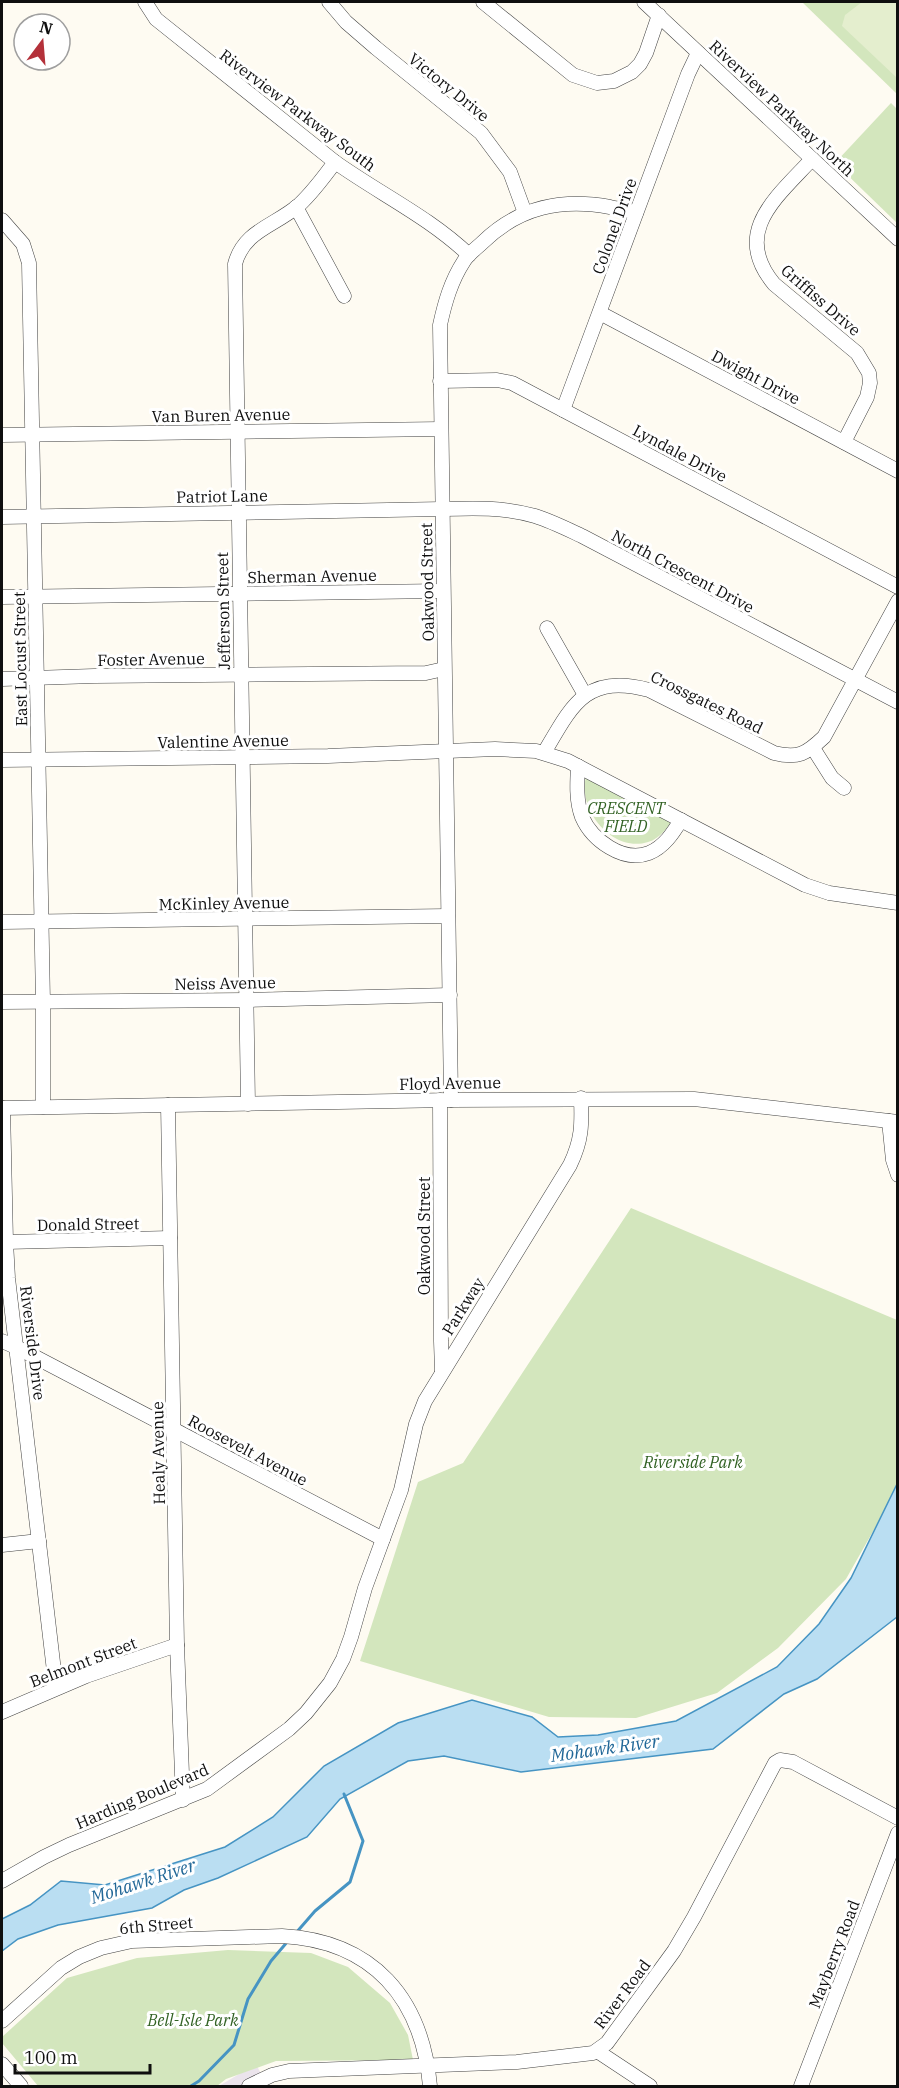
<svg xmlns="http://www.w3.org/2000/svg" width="899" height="2088" viewBox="0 0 899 2088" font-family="'IBM Plex Serif',serif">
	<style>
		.industrial { fill: #ebe4ec }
		.green { fill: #d3e6bd }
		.pitch { fill: #e4eece }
		.water { fill: #badef2; stroke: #4694c3; stroke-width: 1.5 }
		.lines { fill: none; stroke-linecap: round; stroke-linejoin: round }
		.stream { stroke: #4694c3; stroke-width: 3 }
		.minor-casing { stroke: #424242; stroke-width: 15 }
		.minor { stroke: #fff; stroke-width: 14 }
		.labels { text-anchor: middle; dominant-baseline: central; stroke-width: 6; stroke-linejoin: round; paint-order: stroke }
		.street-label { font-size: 16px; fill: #0f0f0f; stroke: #fff }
		.park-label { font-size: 16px; font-style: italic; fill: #326224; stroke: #fff }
		.water-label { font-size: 18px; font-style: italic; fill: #216797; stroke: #fff }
	</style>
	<rect width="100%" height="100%" fill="#fefbf2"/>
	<polygon class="industrial" points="256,2064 267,2086 219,2086"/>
	<g class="green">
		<polygon points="802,2 897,2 897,94"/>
		<polygon points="891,103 897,109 897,223 835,163"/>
		<path d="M 588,771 L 676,817 C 668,826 660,839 648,842 C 611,854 573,805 588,771 Z"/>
		<polygon points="631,1208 897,1320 897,1489 846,1579 778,1648 717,1693 636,1718 549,1717 360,1661 418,1482 463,1463"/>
		<polygon points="228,1950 311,1953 348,1967 390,2003 408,2035 413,2060 276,2061 226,2079 217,2086 38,2086 2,2043 2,2037 67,1978 137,1958"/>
	</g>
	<polygon class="pitch" points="862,2 897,2 897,78 842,26 845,15"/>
	<polygon class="water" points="897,1484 897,1617 817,1679 784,1694 713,1749 521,1772 444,1756 408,1761 340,1799 307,1837 218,1878 184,1890 152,1908 58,1925 18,1939 2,1951 2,1919 30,1905 61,1881 105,1885 225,1847 273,1817 324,1766 398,1723 472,1700 532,1717 558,1737 598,1735 676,1721 777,1667 819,1624 851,1578"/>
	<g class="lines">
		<g class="stream">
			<polyline points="295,1934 315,1911 350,1882 363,1841 344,1794"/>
			<polyline points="191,2086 199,2081 234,2045 248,1999 271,1961 288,1941"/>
		</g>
		<g class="minor-casing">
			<g id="minor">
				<path d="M 145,2 L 156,19 L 335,162 C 380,194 429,217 469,255"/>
				<polyline points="329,2 346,22 376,48 481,133 510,172 525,213"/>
				<polyline points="483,2 573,75 597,83 614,81 632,72 640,64 646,53 659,15"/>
				<polyline points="644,2 898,239"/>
				<path d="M 812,159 C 777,197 731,232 774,284 L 857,353 L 869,373 L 870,383 L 867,397 L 844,442"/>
				<polyline points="296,207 344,296"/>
				<polyline points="2,220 23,244 29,263 43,1002 43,1107"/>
				<polyline points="600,313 898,471"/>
				<polyline points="440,381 497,380 512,383 898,587"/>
				<polyline points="563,410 688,74 698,53"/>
				<polyline points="2,435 441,429"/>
				<path d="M 2,517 L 442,509 C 474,508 504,507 535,516 C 551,521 567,529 582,536 L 898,702"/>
				<polyline points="2,597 443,591"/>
				<polyline points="547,628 585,695"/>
				<polyline points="2,679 94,676 426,673 444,669"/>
				<polyline points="813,748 832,778 844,788"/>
				<path d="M 544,753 C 572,705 586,673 649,690 L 774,753 C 798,759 806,754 824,737 L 898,601"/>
				<polyline points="2,760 328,756 495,749 536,751 568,761 805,885 829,893 898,903"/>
				<path d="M 578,766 C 577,783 576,801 582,817 C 592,840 623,863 649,853 C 664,847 673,833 681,820"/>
				<polyline points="2,922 448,916"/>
				<polyline points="2,1002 246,1000 450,995"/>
				<polyline points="440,1100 441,1341 442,1371"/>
				<path d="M 451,1100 L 440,325 C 445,302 451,281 464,261 C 468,254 477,248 483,242 C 519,207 561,198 610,207 C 619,209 628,210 636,213"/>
				<path d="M 248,1104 L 235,264 C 244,230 275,226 299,205 C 313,192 324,177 335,162"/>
				<polyline points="168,1105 177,1645 183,1800"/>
				<polyline points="2,1108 451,1100 694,1099 898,1122"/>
				<polyline points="3,1108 6,1242 8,1278 56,1688"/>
				<polyline points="889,1121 893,1160 898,1175"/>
				<polyline points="6,1242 170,1238"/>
				<polyline points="2,1341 18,1348 383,1539"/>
				<polyline points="2,1545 39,1541"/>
				<polyline points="2,1712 86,1676 177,1645"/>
				<path d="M 2,1881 L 44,1857 L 69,1845 L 207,1789 L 289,1729 L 306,1713 L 330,1683 L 343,1659 L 351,1637 L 365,1588 L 401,1490 L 416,1424 L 425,1401 L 570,1165 C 582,1140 582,1125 581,1098"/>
				<path d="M 2,2021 L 61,1968 L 79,1957 L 101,1948 L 132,1941 L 282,1936 C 373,1941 422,1998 430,2086"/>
				<polyline points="597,2051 650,2086"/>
				<polyline points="2,2064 21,2086"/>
				<polyline points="249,2086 272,2075 289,2071 517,2062 593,2053 607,2043 674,1951 694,1917 775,1763 780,1760 793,1762 898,1818"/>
				<polyline points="801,2086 898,1833"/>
			</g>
		</g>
		<use href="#minor" class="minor"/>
	</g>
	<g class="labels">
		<g class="street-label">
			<text transform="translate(449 87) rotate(39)">Victory Drive</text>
			<text transform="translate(782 108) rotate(43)">Riverview Parkway North</text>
			<text transform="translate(298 110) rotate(37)">Riverview Parkway South</text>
			<text transform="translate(614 226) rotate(-70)">Colonel Drive</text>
			<text transform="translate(821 300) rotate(41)">Griffiss Drive</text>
			<text transform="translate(756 377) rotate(28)">Dwight Drive</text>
			<text transform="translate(221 415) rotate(-1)">Van Buren Avenue</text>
			<text transform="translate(680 453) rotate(28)">Lyndale Drive</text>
			<text transform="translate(222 496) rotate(-1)">Patriot Lane</text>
			<text transform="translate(683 571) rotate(28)">North Crescent Drive</text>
			<text transform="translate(312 576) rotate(-1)">Sherman Avenue</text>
			<text transform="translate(427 582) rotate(-91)">Oakwood Street</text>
			<text transform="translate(223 611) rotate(-91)">Jefferson Street</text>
			<text transform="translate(20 659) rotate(-91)">East Locust Street</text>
			<text transform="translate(151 659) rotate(-1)">Foster Avenue</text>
			<text transform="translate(707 702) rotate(26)">Crossgates Road</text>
			<text transform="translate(223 741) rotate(-1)">Valentine Avenue</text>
			<text transform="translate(224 903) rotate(-1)">McKinley Avenue</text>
			<text transform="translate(225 983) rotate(-1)">Neiss Avenue</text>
			<text transform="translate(450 1083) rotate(-1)">Floyd Avenue</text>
			<text transform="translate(88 1224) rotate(-1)">Donald Street</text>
			<text transform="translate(424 1236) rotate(-90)">Oakwood Street</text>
			<text transform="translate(463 1306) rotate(-58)">Parkway</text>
			<text transform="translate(33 1343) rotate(83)">Riverside Drive</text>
			<text transform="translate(248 1450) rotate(28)">Roosevelt Avenue</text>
			<text transform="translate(158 1453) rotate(-91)">Healy Avenue</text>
			<text transform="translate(83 1662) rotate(-21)">Belmont Street</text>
			<text transform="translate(142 1796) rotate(-23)">Harding Boulevard</text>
			<text transform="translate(156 1925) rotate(-5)">6th Street</text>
			<text transform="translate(834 1954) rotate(-69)">Mayberry Road</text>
			<text transform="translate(622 1994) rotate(-53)">River Road</text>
		</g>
		<g class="park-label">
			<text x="626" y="808">CRESCENT<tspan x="626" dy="18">FIELD</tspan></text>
			<text x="693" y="1462">Riverside Park</text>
			<text x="193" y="2020">Bell-Isle Park</text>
		</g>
		<g class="water-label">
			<text transform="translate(605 1748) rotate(-8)">Mohawk River</text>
			<text transform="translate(143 1881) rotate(-18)">Mohawk River</text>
		</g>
	</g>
	<rect width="899" height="2088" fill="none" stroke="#0f0f0f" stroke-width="6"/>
	<g transform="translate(42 42) rotate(16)"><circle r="28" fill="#ffffff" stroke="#9f9f9f" stroke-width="1.5"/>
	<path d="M0-4.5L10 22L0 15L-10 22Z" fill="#b4313a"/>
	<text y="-9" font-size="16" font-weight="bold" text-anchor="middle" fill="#0f0f0f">N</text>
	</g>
	<path d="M15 2064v9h135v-9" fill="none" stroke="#0f0f0f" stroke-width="3"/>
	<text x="24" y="2064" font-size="18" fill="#0f0f0f" stroke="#ffffff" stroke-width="4.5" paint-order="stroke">100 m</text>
</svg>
